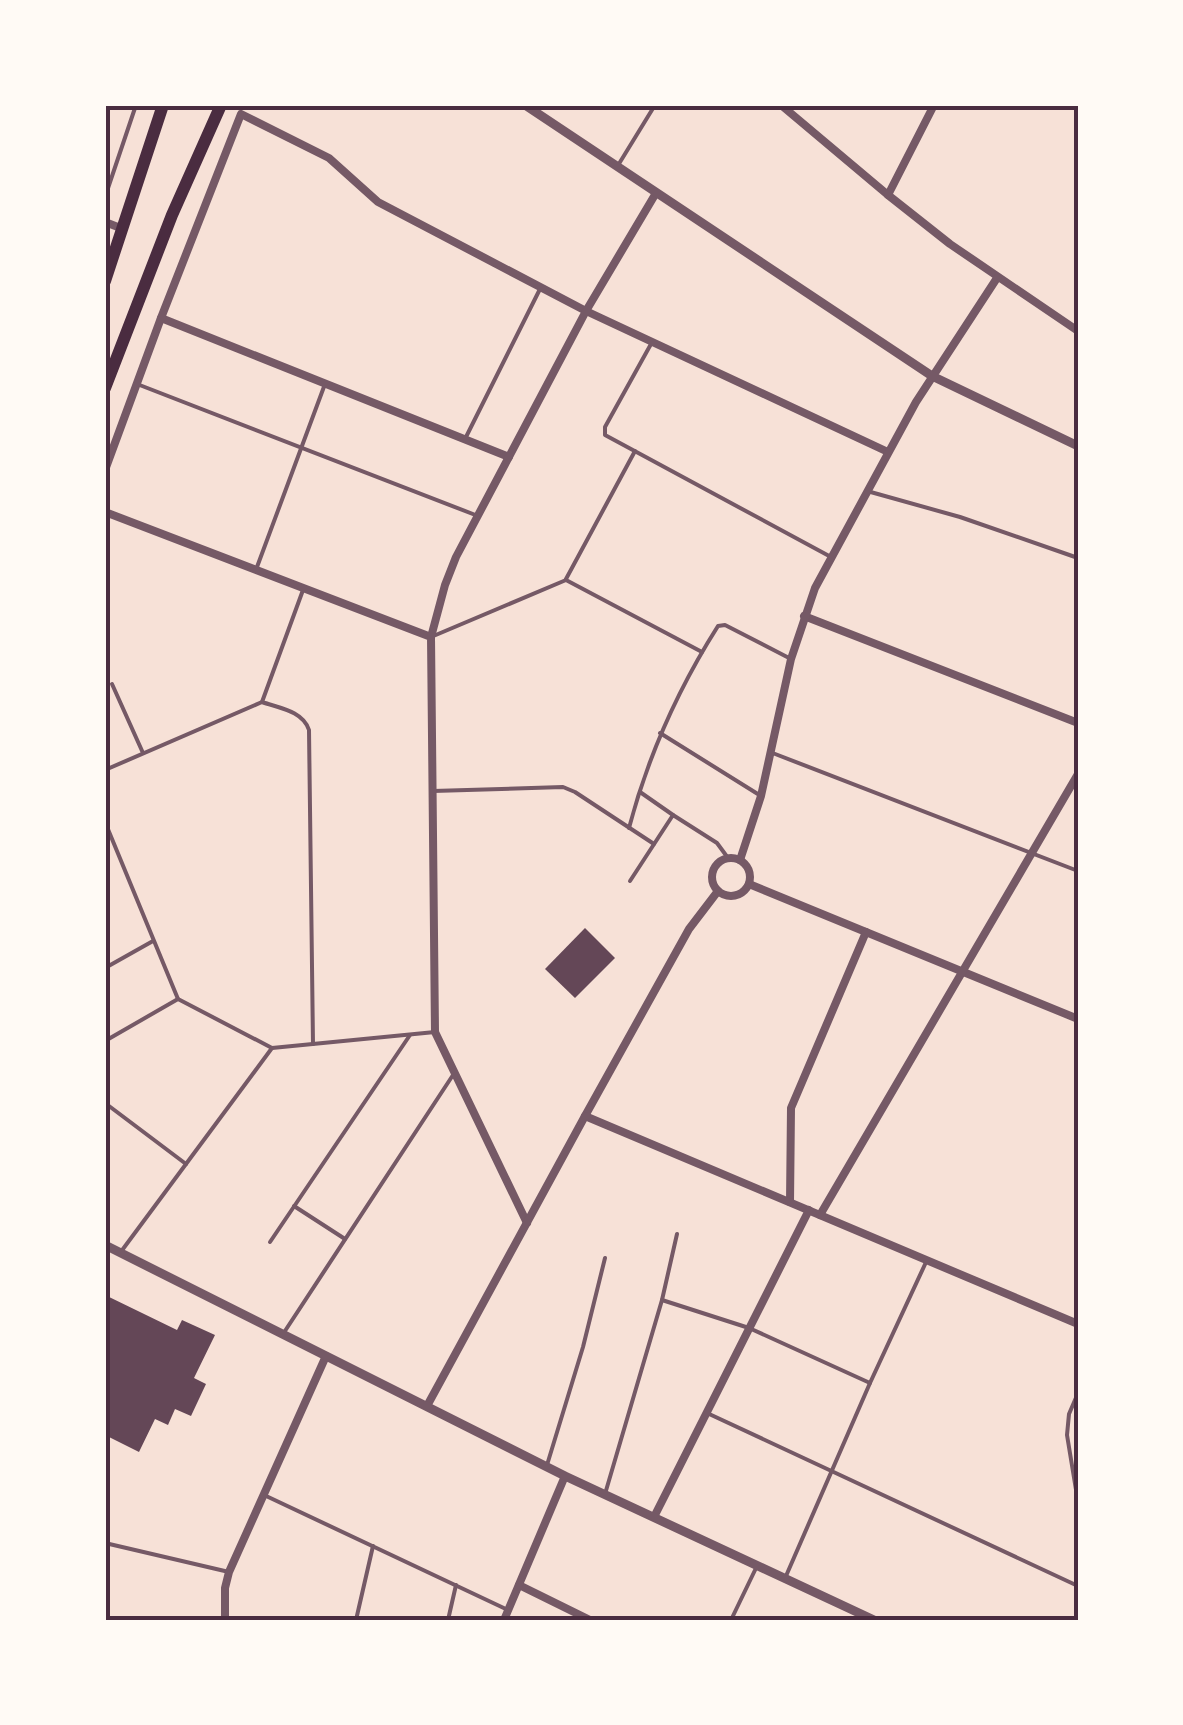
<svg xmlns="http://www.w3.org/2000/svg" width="1183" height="1725" viewBox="0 0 1183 1725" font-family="'Asap Condensed',sans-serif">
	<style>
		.building { fill: #644757 }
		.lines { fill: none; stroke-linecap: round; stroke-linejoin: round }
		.service { stroke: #755966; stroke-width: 4 }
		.minor { stroke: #755966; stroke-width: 8 }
		.tertiary { stroke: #755966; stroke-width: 9 }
		.trunk { stroke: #4a2c40; stroke-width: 12 }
		.neatline { fill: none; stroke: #4a2c40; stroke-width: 4 }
	</style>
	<rect width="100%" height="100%" fill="#f7e1d7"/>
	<g class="building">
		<polygon points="585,928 615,958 575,998 545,969"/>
		<polygon points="105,1295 177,1330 182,1320 215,1335 194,1378 206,1384 191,1416 175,1409 168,1425 155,1419 139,1452 105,1435"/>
	</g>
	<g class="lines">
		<g class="service">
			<polyline points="617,167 655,105"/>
			<polyline points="105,197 136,105"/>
			<polyline points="651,344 605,427 605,435 831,557"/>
			<polyline points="137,384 478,516"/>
			<polyline points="465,439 541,287"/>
			<polyline points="867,491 960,517 1078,558"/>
			<polyline points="257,567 325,384"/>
			<polyline points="566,579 635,451"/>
			<polyline points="431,637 566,580 702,652"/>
			<polyline points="112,684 143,753"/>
			<path d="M 262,702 C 279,708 303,711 309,730 L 313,1044"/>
			<polyline points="660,733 761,796"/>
			<polyline points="770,752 1078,871"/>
			<polyline points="105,770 262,702 303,590"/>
			<polyline points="433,791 563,787 575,792 654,844"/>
			<polyline points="640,792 673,815"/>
			<polyline points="105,822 178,999 272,1048 435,1032"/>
			<path d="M 629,828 C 648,756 678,689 718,626 L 725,625 L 791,659"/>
			<polyline points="630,881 673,815 717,843 728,858"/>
			<polyline points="105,968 153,941"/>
			<polyline points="105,1041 178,999"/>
			<polyline points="105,1103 186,1164"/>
			<polyline points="294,1206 345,1239"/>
			<polyline points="270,1242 410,1035"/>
			<polyline points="120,1253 272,1048"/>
			<polyline points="662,1300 749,1328 870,1383"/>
			<polyline points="283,1334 453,1075"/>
			<polyline points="1078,1393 1069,1414 1067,1435 1078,1502"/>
			<polyline points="707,1413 1078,1586"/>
			<polyline points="547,1465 583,1347 605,1258"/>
			<polyline points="605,1494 662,1300 677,1234"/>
			<polyline points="264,1495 508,1610"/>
			<polyline points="105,1543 229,1572"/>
			<polyline points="786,1576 870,1383 927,1260"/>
			<polyline points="356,1620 373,1546"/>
			<polyline points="448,1620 456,1585"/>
			<polyline points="731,1620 757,1566"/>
		</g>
		<g class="minor">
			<polyline points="781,105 888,195 950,244 1078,331"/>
			<polyline points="888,195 934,105"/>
			<polyline points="105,222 123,229"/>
			<polyline points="161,318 509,457"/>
			<polyline points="105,470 161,318 241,114 329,158 378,202 586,311 888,452"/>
			<polyline points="105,512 431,637 435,1032 527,1223"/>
			<polyline points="804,616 1078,723"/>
			<polyline points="431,637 445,585 456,557 586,311 656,193"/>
			<circle cx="731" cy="877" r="19"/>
			<polyline points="740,860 761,796 791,659 815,588 916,402 997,278"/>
			<polyline points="749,884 1078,1019"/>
			<polyline points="585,1116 689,929 718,891"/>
			<polyline points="790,1202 791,1108 866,932"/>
			<polyline points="820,1215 1078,774"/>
			<polyline points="427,1406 585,1116 1078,1324"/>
			<polyline points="654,1517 809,1210"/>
			<polyline points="519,1585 590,1620"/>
			<polyline points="225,1620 225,1588 229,1572 326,1356"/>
			<polyline points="504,1620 565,1476"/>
		</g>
		<g class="tertiary">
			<polyline points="525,105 932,376 1078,446"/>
			<polyline points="105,1245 565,1476 874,1620"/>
		</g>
		<g class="trunk">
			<polyline points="105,281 163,105"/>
			<polyline points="105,388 172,215 221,105"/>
		</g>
	</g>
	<rect width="1183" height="1725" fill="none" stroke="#fffaf5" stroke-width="215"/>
	<rect x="108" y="108" width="968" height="1510" class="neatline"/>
</svg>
